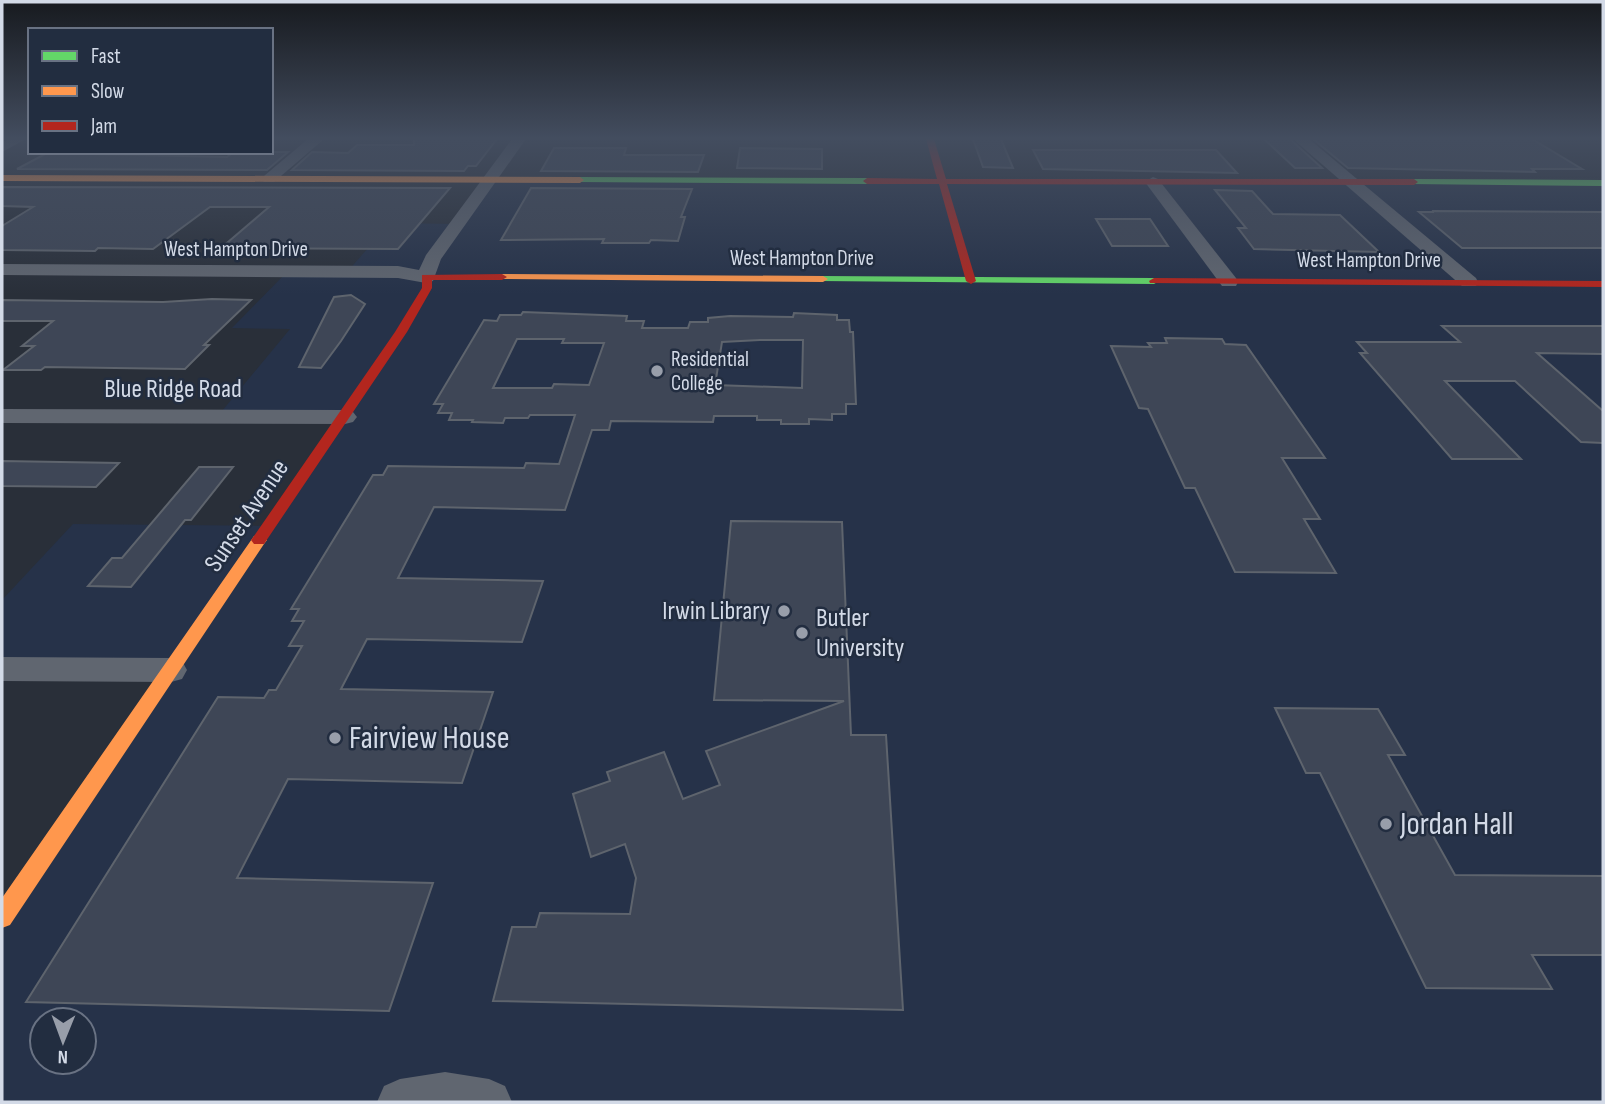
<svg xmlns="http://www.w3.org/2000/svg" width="1605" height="1104" viewBox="0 0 1605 1104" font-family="'Sofia Sans Condensed',sans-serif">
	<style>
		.built { fill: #263249; fill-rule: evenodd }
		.building { fill: #3e4656; stroke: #5e646d; stroke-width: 2; fill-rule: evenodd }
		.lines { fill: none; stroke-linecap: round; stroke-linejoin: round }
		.street { fill: #606670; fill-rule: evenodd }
		.fast { fill: #63d668; fill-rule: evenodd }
		.slow { fill: #ff974d; fill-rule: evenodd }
		.jam { fill: #b3261e; fill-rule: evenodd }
		.poi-dot { fill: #989eaa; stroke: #222d40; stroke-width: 2.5 }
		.labels { text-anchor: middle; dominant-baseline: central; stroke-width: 5; stroke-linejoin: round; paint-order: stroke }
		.far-street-label { font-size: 21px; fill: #d3dae7; stroke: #222d40 }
		.far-poi-label { font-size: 21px; fill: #d3dae7; stroke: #222d40; text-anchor: start }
		.street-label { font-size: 26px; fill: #d3dae7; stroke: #222d40 }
		.poi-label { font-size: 26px; fill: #d3dae7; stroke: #222d40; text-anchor: end }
		.near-poi-label { font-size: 32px; fill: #d3dae7; stroke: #222d40; text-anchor: start }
	</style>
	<rect width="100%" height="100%" fill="#292f39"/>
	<path class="built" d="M 490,179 L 1603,184 L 1603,1102 L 2,1102 L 2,919 L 171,671 L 2,666 L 2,600 L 73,524 L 270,526 L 345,417 L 217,417 L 290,329 L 232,328 L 286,273 L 347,272 L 390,223 L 458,224 ZM 42,1020 L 84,1020 L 84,1062 L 42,1062 Z"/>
	<g class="building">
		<polygon points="414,139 497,139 476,166 468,166 464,171 292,170 312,152 348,153 357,145 414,145"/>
		<polygon points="973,139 1001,139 1013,168 983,167"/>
		<polygon points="1264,139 1290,139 1322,168 1295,168"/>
		<polygon points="1313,139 1532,139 1582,169 1532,169 1535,172 1348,168"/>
		<polygon points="554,148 626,148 624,155 704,155 698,172 541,171"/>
		<polygon points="740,148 822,149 822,169 737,168"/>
		<polygon points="1033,150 1216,150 1237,173 1043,169"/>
		<polygon points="271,152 288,152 267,170 17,169 47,153 227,157 231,154"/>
		<polygon points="2,187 450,188 398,249 221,248 269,207 210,207 153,249 98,248 95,251 2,250 2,226 33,207 2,206"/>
		<polygon points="531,188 692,189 681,217 685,217 678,241 651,240 649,243 602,243 604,239 501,240"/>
		<polygon points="1215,190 1252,191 1273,214 1340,215 1379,252 1254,249 1238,228 1246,228"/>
		<polygon points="1432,211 1603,212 1603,248 1462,248 1419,212 1434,212"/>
		<polygon points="1096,219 1150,219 1168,246 1112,246"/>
		<polygon points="351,295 365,304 341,341 321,368 299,367 334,297"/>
		<polygon points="212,299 251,300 204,345 209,345 185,369 45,367 41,370 3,370 34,346 22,346 53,321 2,321 2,300 163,302"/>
		<path d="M 523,312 L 627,316 L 626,321 L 644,321 L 642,328 L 688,328 L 690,322 L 708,322 L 708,318 L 730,316 L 793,317 L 794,313 L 837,315 L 837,320 L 849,320 L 850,332 L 853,332 L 856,404 L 846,404 L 846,414 L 832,414 L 832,420 L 809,419 L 809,424 L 781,424 L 781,420 L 757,420 L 757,416 L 714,416 L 713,422 L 611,421 L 609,430 L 592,430 L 565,510 L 434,507 L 398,578 L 543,581 L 522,642 L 367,639 L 341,689 L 493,692 L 462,783 L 288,779 L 237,878 L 433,883 L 389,1011 L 26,1002 L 218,697 L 264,698 L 269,690 L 276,690 L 302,646 L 289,646 L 304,621 L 292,621 L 299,609 L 291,609 L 373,475 L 383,475 L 388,466 L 524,468 L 526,463 L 559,464 L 575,415 L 530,415 L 528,418 L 505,418 L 503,423 L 472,422 L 473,420 L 449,420 L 452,413 L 438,413 L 443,404 L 434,404 L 484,320 L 497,321 L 500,315 L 521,315 ZM 517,339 L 564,339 L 562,343 L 604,343 L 589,385 L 554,384 L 552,388 L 493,388 ZM 760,340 L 803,340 L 802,388 L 715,385 L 722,342 Z"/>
		<polygon points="1442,326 1603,326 1603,354 1537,353 1603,411 1603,443 1581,442 1515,381 1445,381 1521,459 1452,459 1360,353 1367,353 1357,342 1460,342"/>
		<polygon points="1165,338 1222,339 1225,344 1246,345 1325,458 1282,458 1320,519 1304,519 1336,573 1235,572 1195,488 1185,488 1148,409 1139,408 1111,346 1151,347 1148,343 1167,343"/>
		<polygon points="2,461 119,463 96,487 2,486"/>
		<polygon points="199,467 233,467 191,520 185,520 131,587 88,586 112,558 122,558"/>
		<polygon points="731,521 842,522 851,735 886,735 903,1010 493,1001 512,927 536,927 540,913 630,914 636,878 625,844 591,857 573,794 610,781 607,772 664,752 683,799 720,785 706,751 844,701 714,700"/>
		<polygon points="1275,708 1378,709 1405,755 1388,755 1455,875 1603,876 1603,955 1532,955 1552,989 1426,988 1320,773 1306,773"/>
	</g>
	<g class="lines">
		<g class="street">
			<polygon points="8,139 26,139 2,152 2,142"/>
			<polygon points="308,139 324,139 274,182 264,182 261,179 264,176"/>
			<polygon points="512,139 526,139 441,259 433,281 426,283 398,278 2,275 2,264 398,266 419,270 426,255"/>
			<polygon points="1293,139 1309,139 1476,278 1478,282 1476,286 1462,286"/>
			<polygon points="1153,177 1158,179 1236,278 1238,282 1236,286 1222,286 1145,182"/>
			<polygon points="2,409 345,410 353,412 357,417 353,422 345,424 2,423"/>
			<polygon points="2,657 171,658 182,661 187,670 182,679 171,682 2,681"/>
			<polygon points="445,1072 489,1079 505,1086 512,1102 377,1102 384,1086 400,1079"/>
		</g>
		<g class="fast">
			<polygon points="580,177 867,178 871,181 867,184 577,182 577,178"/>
			<polygon points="1414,179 1603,180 1603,186 1411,184 1410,182"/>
			<polygon points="823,276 1154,278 1159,281 1154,284 819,281 819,277"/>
		</g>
		<g class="slow">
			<polygon points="2,175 580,177 584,180 580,183 2,181"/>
			<polygon points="502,274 823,276 828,279 823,282 498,279 498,275"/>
			<polygon points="259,535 267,540 264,544 10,925 2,928 2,898 254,536"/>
		</g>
		<g class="jam">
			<polygon points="926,139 934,139 946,179 1414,179 1418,182 1414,185 947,184 976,281 971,284 966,281 939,184 867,184 863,181 867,178 937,179"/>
			<polygon points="422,275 502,274 507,277 502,280 432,280 432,288 407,332 264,544 254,544 251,540 254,536 395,332 422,288"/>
			<polygon points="1154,278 1603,281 1603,287 1150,283 1149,281"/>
		</g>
	</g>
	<linearGradient id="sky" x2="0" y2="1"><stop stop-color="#171a1f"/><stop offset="0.47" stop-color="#434d5f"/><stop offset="1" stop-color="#434d5f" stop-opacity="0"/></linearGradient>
	<rect width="1605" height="294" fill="url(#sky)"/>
	<g class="poi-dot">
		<circle cx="657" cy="371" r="7"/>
		<circle cx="784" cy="611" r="7"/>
		<circle cx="802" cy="633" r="7"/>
		<circle cx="335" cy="738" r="7"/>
		<circle cx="1386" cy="824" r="7"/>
	</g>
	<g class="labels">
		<g class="far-street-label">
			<text x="236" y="249">West Hampton Drive</text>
			<text x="802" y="258">West Hampton Drive</text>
			<text x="1369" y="260">West Hampton Drive</text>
		</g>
		<g class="far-poi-label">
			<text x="671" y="359">Residential<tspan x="671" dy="24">College</tspan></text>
		</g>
		<g class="street-label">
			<text x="173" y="389">Blue Ridge Road</text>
			<text transform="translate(247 516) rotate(-56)">Sunset Avenue</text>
		</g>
		<g class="poi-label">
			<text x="770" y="611">Irwin Library</text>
			<text x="816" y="618" text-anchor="start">Butler<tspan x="816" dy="30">University</tspan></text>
		</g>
		<g class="near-poi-label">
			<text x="349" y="738">Fairview House</text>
			<text x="1400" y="824">Jordan Hall</text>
		</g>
	</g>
	<rect width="1605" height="1104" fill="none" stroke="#d3dae7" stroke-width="7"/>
	<rect x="28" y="28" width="245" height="126" fill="#222d40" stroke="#697283" stroke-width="2"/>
	<rect x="42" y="51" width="35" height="10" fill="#63d668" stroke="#697283" stroke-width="2"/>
	<text x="91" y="63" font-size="21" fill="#d3dae7">Fast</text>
	<rect x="42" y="86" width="35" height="10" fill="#ff974d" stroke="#697283" stroke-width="2"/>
	<text x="91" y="98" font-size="21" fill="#d3dae7">Slow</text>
	<rect x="42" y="121" width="35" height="10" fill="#b3261e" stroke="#697283" stroke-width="2"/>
	<text x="91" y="133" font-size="21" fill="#d3dae7">Jam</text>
	<g transform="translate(63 1041) rotate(181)"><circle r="33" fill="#222d40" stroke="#697283" stroke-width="2"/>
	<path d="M0-5L12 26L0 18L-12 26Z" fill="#989eaa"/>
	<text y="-10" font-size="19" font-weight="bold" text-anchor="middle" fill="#d3dae7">N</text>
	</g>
</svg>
